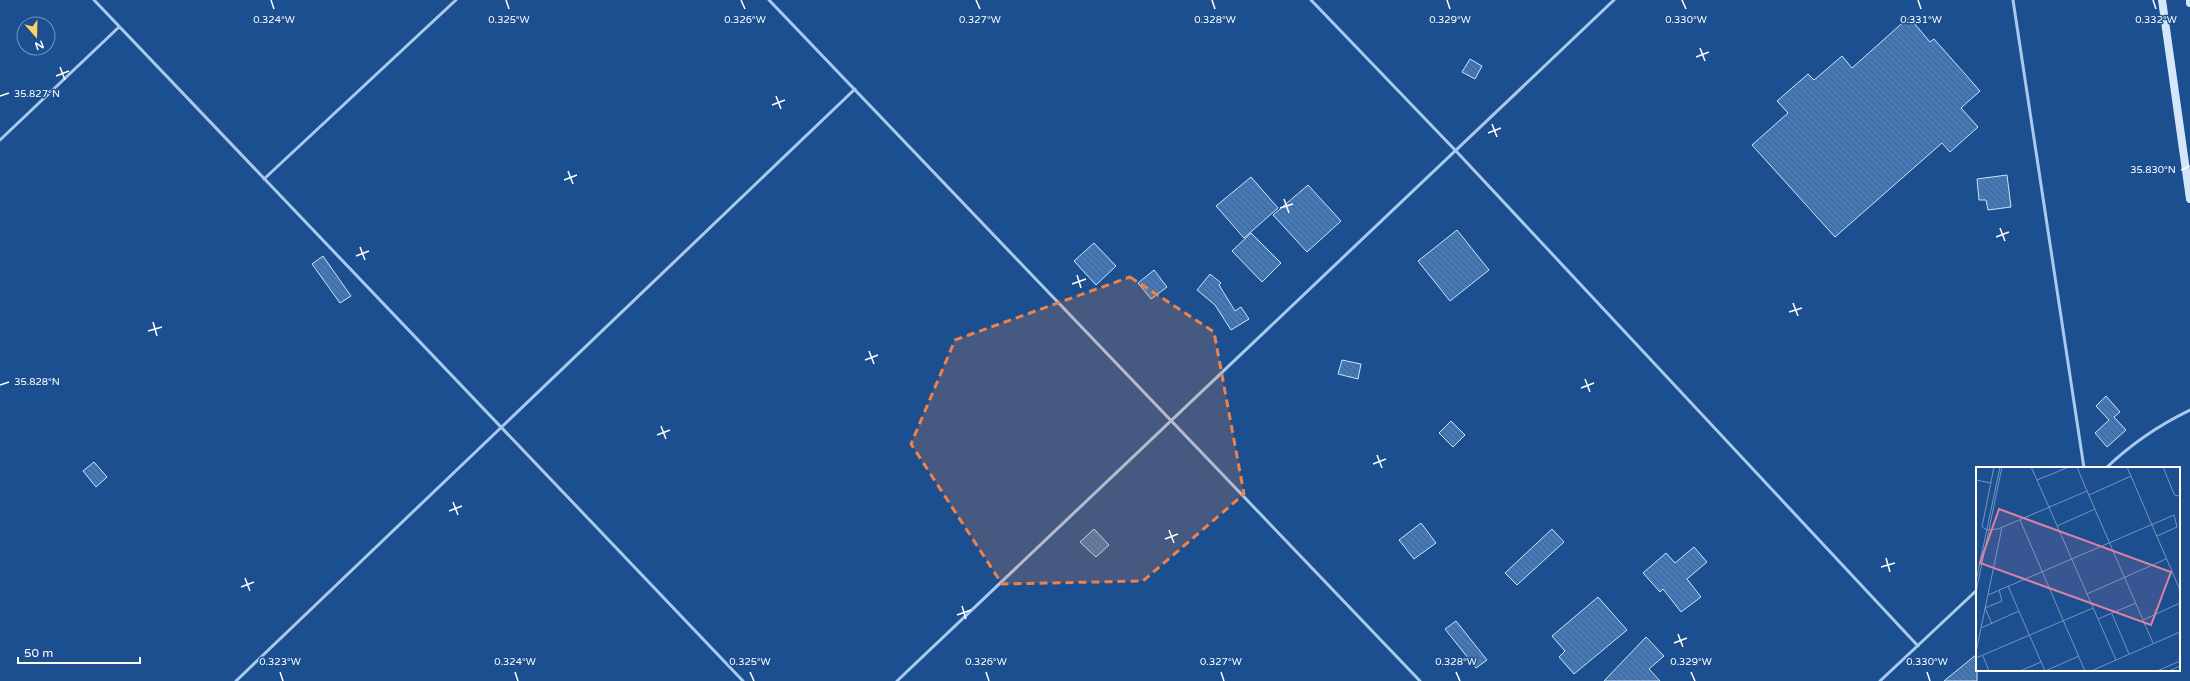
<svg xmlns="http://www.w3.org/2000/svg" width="2190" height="681" viewBox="0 0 2190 681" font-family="'Varela Round',sans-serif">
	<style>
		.building { fill: url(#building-back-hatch); stroke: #cfe3fa }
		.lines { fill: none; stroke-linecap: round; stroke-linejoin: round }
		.lane { stroke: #a9c9ee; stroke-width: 3 }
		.secondary { stroke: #d6e6fa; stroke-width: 8 }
		.marked { fill: #ee8249; fill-opacity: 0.2; stroke: #ee8249; stroke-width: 3; stroke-dasharray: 8 5; stroke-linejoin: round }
		.ticks { fill: none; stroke: #fff; stroke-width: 1.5 }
		.inset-road { fill: none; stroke: #7695bc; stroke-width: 1 }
		.view { fill: #dd80a5; fill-opacity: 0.15; stroke: #dd80a5; stroke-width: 2 }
		.inset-edge { fill: none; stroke: #fff; stroke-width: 2 }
		.ticks-label { font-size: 10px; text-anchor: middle; fill: #fff; stroke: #1b4f8f; stroke-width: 3; stroke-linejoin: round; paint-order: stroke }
	</style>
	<defs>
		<pattern id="building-back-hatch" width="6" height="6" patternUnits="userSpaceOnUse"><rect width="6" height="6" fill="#4478b7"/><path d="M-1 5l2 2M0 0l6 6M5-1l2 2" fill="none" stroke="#486282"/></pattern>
	</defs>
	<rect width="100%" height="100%" fill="#1b4f8f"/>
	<g class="building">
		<polygon points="1909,17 1930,42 1934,39 1980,91 1961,108 1978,127 1950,152 1942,143 1835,237 1752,145 1788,113 1777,101 1808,74 1814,80 1842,56 1852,68"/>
		<polygon points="1470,59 1482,66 1475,79 1462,72"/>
		<polygon points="2007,175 2011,207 1988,210 1986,200 1979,200 1977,179"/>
		<polygon points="1251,177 1278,208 1244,238 1216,206"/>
		<polygon points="1308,185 1341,221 1307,252 1273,215"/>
		<polygon points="1457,230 1489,270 1450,301 1418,261"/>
		<polygon points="1251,233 1281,263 1262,282 1232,251"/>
		<polygon points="1094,243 1116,266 1096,285 1074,261"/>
		<polygon points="323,256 351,296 340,303 312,264"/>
		<polygon points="1154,270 1167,287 1151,299 1138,283"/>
		<polygon points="1210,274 1221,283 1219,285 1235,311 1241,307 1249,319 1231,330 1215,305 1197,290"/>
		<polygon points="1342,360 1361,364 1358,379 1338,374"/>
		<polygon points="2106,396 2120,412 2114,417 2126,430 2107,447 2095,433 2109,420 2096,406"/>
		<polygon points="1451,421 1465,435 1453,447 1439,433"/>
		<polygon points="94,462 107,477 96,487 83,471"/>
		<polygon points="1421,523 1436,543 1414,559 1399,540"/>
		<polygon points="1094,529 1109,545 1096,557 1080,542"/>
		<polygon points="1552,529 1564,542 1517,585 1505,573"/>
		<polygon points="1694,547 1707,562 1687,579 1701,597 1681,612 1663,589 1660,592 1643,573 1666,553 1675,563"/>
		<polygon points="1598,597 1627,630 1574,674 1559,657 1565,651 1552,636"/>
		<polygon points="1456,621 1487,660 1476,668 1445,629"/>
		<polygon points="1646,637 1664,656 1649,669 1660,681 1604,681"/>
		<polygon points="1977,654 1977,681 1944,681"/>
	</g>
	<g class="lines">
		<g class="lane">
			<polyline points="94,0 743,681"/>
			<polyline points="769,0 1420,681"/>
			<polyline points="1311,0 1456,151 1918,646"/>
			<polyline points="2013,0 2084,468"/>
			<polyline points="0,140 119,27"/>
			<polyline points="264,179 456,0"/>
			<path d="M 2106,468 C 2131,444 2159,425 2190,410"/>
			<polyline points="236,681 855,89"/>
			<polyline points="897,681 1614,0"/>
			<polyline points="1880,681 1977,590"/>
		</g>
		<g class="secondary">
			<polyline points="2162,0 2190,199"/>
			<polyline points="2190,0 2190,3"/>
		</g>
	</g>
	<path class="marked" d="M 1130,277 L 1214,332 L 1244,494 L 1143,581 L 1002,584 L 911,444 L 955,340 Z"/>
	<path class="ticks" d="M 271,0 L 274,9M 506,0 L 509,9M 741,0 L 745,9M 976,0 L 980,9M 1212,0 L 1215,9M 1447,0 L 1450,9M 1682,0 L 1686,9M 1918,0 L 1921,9M 2153,0 L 2156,9M 1700,48 L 1705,61M 1696,57 L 1709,52M 60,67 L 65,80M 56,76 L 69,71M 0,96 L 9,93M 776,96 L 781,109M 772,105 L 785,100M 1492,124 L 1497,137M 1488,133 L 1501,128M 2181,170 L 2190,166M 568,171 L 573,184M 564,180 L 577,175M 1284,199 L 1289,213M 1280,208 L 1293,204M 2000,228 L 2005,241M 1996,237 L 2009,232M 360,247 L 365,260M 356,256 L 369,251M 1077,275 L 1081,288M 1072,284 L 1086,279M 1793,303 L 1798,316M 1789,312 L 1802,308M 153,322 L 157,336M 148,331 L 162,327M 869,351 L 874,364M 865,360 L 878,355M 1585,379 L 1590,392M 0,385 L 9,382M 1581,388 L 1594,383M 661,426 L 666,439M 657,435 L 670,430M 1377,455 L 1382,468M 1373,464 L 1386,459M 453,502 L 458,515M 449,511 L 462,506M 1169,530 L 1174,543M 1165,539 L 1178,534M 1886,558 L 1890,572M 1881,567 L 1895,563M 245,578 L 250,591M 241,587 L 254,582M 962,606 L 966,619M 957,615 L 971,610M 1678,634 L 1683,647M 1674,643 L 1687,638M 280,672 L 283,681M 515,672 L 518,681M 750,672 L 754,681M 986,672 L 989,681M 1221,672 L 1224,681M 1456,672 L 1460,681M 1691,672 L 1695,681M 1927,672 L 1930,681"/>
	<g transform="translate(1976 467)">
		<rect width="204" height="204" fill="#1b4f8f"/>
		<path class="inset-road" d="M 18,0 L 6,60 L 11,63 L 22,62 L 111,24 L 177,176M 55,0 L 61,13M 93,0 L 61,13 L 140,193M 101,0 L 111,24M 151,0 L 204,123M 187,0 L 198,27 L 201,29 L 204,28M 0,13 L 15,16M 113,28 L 155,9M 44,53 L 109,204M 81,59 L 119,42M 0,114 L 24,0M 32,119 L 69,204M 0,125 L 26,0M 111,127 L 190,92M 12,128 L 198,48 L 201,60 L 181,69M 136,147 L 153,187M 122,152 L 160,136M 167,153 L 204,136M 16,157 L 9,141 L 26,134 L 23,123M 5,161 L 43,144M 0,185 L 26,60M 7,189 L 13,204M 0,191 L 117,141M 44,204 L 65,195M 69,204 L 103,189M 115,204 L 204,165M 181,204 L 204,194M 193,204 L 204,199"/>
		<path class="view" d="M 23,42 L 195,105 L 175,158 L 4,96 Z"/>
		<rect width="204" height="204" class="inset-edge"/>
	</g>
	<g class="ticks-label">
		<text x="274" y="23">0.324°W</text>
		<text x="509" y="23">0.325°W</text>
		<text x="980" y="23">0.327°W</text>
		<text x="1450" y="23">0.329°W</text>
		<text x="1921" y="23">0.331°W</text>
		<text x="745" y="23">0.326°W</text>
		<text x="1215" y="23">0.328°W</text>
		<text x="1686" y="23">0.330°W</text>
		<text x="2156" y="23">0.332°W</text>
		<text x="37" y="97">35.827°N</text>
		<text x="2153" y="173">35.830°N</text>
		<text x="37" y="385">35.828°N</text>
		<text x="280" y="665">0.323°W</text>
		<text x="515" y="665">0.324°W</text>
		<text x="750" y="665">0.325°W</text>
		<text x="986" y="665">0.326°W</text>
		<text x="1221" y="665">0.327°W</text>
		<text x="1456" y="665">0.328°W</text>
		<text x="1691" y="665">0.329°W</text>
		<text x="1927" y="665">0.330°W</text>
	</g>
	<g transform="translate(36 36) rotate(160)"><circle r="19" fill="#1b4f8f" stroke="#7695bc"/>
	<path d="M0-3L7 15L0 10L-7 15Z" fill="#ffd166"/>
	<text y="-6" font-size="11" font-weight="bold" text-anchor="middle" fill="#ffffff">N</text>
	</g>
	<path d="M18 657v6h122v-6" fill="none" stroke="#ffffff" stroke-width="2"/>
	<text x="24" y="657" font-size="12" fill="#ffffff" stroke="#1b4f8f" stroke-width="3" paint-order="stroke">50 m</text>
</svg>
